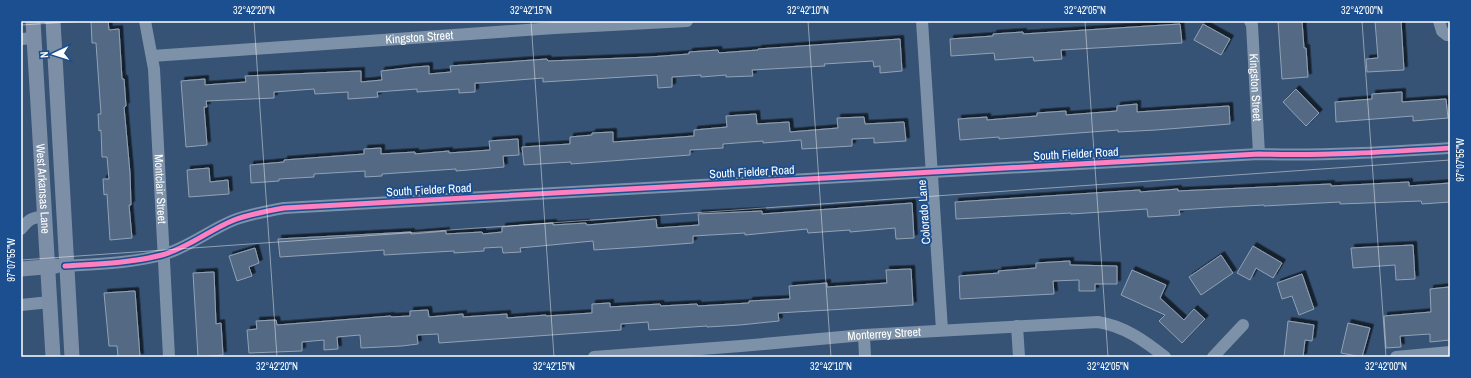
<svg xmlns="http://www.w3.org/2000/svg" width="1471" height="378" viewBox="0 0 1471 378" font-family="'Archivo Narrow',sans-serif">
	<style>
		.building { fill: #526984; stroke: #92a2b6; filter: url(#shadow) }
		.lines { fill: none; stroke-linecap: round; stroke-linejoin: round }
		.minor { stroke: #7d92a8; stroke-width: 12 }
		.major { stroke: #7d8ea7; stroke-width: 15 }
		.cycleway-casing { stroke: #1b4f8f; stroke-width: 8 }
		.cycleway { stroke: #ff80c0; stroke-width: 5 }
		.ticks { fill: none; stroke: #fff; stroke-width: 1; stroke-opacity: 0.45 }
		.labels { text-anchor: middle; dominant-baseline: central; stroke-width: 4; stroke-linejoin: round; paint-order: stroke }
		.street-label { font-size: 12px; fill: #fff; stroke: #1b4f8f }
		.neatline { fill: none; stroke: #fff; stroke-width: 1.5 }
		.ticks-label { font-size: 10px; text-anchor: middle; fill: #fff }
	</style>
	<defs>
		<filter id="shadow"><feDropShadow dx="3.5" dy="-3.5" stdDeviation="0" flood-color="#0009"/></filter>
	</defs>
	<rect width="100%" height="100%" fill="#365274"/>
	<g class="building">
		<polygon points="91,21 108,21 109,30 119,29 122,79 124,79 126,106 124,107 130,173 131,205 129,205 132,238 110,240 107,194 104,195 103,179 109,179 107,157 102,157 101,130 99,131 98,114 101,114 96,43 92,43"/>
		<polygon points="1278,21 1302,21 1304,48 1306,48 1308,77 1282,79"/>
		<polygon points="1375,21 1401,21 1404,70 1367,72 1366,59 1378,58"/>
		<polygon points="1180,24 1182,43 1061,50 1062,59 1034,61 1033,57 995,60 994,53 951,56 950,39 993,36 993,34 1023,32 1023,34"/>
		<polygon points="1203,24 1230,39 1221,55 1194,40"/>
		<polygon points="900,39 902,71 880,73 880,66 874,67 873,61 824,64 825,66 752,70 753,76 726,77 726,75 701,77 701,75 672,77 672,87 658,88 657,75 543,82 543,78 480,83 475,83 475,92 459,93 459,89 417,92 417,89 377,92 378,97 348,99 348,92 315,94 314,89 274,92 274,98 206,101 207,107 204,107 207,145 186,147 181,81 205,79 205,85 246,82 245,76 361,71 361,82 382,80 381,71 415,67 429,66 429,74 451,72 450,66 547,59 548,61 650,57 689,54 689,52 718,50 719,53 758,50 758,49"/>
		<polygon points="1296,89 1319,113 1306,126 1283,102"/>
		<polygon points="1402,92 1402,102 1446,99 1448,118 1413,121 1413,116 1336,122 1335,102 1372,99 1372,94"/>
		<polygon points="1137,104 1137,112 1229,106 1230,124 1156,130 1118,132 1118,130 999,139 999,137 960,140 958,119 987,117 987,120 1037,116 1037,113 1066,111 1066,115 1117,111 1117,106"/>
		<polygon points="756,114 757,124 789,122 790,132 838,128 837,118 864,117 865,124 904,122 906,141 874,143 874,138 852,139 852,146 802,149 801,140 763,143 763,141 723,144 723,148 690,150 690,155 571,164 571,162 524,165 522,147 570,144 570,137 592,135 592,133 613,132 613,142 694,136 694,130 727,127 726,116"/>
		<polygon points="518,139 519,155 503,156 504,167 456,171 456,169 382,174 382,176 365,177 365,171 314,174 314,177 279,179 279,181 251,183 250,165 284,162 284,160 364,154 364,149 381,148 381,154 415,152 415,154 449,151 449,153 490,150 489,141"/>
		<polygon points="209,168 210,182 228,180 229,194 189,197 187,170"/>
		<polygon points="1409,182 1409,186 1450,183 1450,202 1422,204 1421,201 1340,204 1340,202 1264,206 1264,205 1226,207 1179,210 1180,215 1148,217 1147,209 1071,214 1071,213 956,219 955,202 1140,190 1140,192 1178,189 1178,191 1331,184 1331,186"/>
		<polygon points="912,203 914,238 896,239 895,228 850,232 850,230 808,233 807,229 745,235 745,233 693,236 693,243 640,247 594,250 593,241 520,248 521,252 503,253 502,247 484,248 484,251 454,253 454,251 384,255 384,250 280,257 278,239 411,232 411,234 446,231 446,234 482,232 483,234 502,232 502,227 524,225 553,223 553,225 586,223 587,225 656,219 657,228 699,225 698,214 762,211 762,214"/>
		<polygon points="1413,245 1415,279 1396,280 1395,265 1353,268 1351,248"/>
		<polygon points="1253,246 1282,263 1273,278 1256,268 1250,280 1237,273"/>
		<polygon points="255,248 259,263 249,267 252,276 237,281 229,256"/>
		<polygon points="1221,255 1233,273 1201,295 1189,277"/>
		<polygon points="1070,261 1070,265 1117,266 1117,284 1095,284 1095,291 1079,291 1079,280 1053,281 1054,294 960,299 959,276 999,273 998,271 1036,268 1036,263"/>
		<polygon points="911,269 913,305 778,313 779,321 740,325 707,327 707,326 649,330 648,322 621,324 621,330 439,343 438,334 417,335 418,344 402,346 361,348 360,335 337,337 338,349 324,350 324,340 302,342 302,351 249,353 247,330 257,329 256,321 276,320 277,325 391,316 391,317 410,316 410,311 428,310 429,317 463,314 463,317 507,314 507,318 546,315 546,316 592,313 592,304 610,303 610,307 660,304 661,306 697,304 698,306 749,303 749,301 790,299 789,286 827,283 827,287 887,283 886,270"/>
		<polygon points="1132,270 1166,285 1160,298 1184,320 1194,309 1205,319 1182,343 1159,321 1165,315 1121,295"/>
		<polygon points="214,272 216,324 221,323 223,355 198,357 193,273"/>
		<polygon points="1302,274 1314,309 1299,315 1292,296 1282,299 1277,283"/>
		<polygon points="1449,287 1450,340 1430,342 1430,334 1400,336 1401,347 1386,348 1384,316 1431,312 1430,289"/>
		<polygon points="135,291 140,357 118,357 117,346 109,346 104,293"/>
		<polygon points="1288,321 1314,325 1312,341 1305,340 1303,357 1284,357"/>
		<polygon points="1348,323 1370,328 1362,357 1341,353"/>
	</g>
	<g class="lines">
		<g class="minor">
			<path id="s1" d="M 145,21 L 154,69 L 169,357"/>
			<polyline points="922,21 942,330"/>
			<path id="s2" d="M 1250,21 L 1252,25 L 1259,154"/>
			<polyline points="1439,21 1442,31 1447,35 1450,35"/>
			<polyline points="21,39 34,38"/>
			<path id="s3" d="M 152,56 L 555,28 L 687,21"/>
			<path d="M 21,229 C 30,218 32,218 45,216"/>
			<path d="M 65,266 C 98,264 130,263 162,255 C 188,248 209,230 234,220 C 250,214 267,211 284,208 L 1259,154 C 1323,156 1386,152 1450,148"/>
			<polyline points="21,305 50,302"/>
			<polyline points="1017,326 1019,357"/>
			<polyline points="864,335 865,357"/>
			<path id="s4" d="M 594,357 L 741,346 L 864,335 L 1098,322 C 1124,326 1145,341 1165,357"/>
			<polyline points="1213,357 1243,325"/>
			<polyline points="1396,357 1450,352"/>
		</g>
		<g class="major">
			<path id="s5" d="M 33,21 L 53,357"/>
			<polyline points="53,21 72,357"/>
			<polyline points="21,269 56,266"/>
		</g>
		<g class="cycleway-casing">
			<path id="cycleway" d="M 65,266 C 98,264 130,263 162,255 C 188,248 209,230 234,220 C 250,214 267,211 284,208 L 1259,154 C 1323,156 1386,152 1450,148"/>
		</g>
		<use href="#cycleway" class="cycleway"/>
	</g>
	<path class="ticks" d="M 254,21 L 277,357M 531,21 L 554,357M 808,21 L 831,357M 1085,21 L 1108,357M 1362,21 L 1386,357M 21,25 L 85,21M 21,260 L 1450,160"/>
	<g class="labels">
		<g class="street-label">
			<text stroke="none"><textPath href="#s3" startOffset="268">Kingston Street</textPath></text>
			<text stroke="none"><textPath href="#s2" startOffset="67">Kingston Street</textPath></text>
			<text transform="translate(1076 154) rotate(-3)">South Fielder Road</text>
			<text transform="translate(752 172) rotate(-3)">South Fielder Road</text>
			<text stroke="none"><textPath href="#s5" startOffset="168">West Arkansas Lane</textPath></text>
			<text stroke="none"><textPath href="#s1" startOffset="169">Montclair Street</textPath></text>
			<text transform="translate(429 190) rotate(-3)">South Fielder Road</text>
			<text transform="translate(924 212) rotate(-94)">Colorado Lane</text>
			<text stroke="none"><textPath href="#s4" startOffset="291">Monterrey Street</textPath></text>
		</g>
	</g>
	<rect width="1471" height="378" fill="none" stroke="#1b4f8f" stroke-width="44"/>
	<g transform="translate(54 54) rotate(266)" stroke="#1b4f8f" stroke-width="3" paint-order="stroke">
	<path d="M0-3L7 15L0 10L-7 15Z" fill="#ffffff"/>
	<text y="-6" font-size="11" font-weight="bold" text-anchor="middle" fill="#ffffff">N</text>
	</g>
	<rect x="22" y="22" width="1427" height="334" class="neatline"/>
	<g class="ticks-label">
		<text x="254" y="14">32°42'20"N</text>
		<text x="531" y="14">32°42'15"N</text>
		<text x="808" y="14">32°42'10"N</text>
		<text x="1085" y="14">32°42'05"N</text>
		<text x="1362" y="14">32°42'00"N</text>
		<text transform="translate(1460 160) rotate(-90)" y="4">97°07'55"W</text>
		<text transform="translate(11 260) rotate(-90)" y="4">97°07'55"W</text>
		<text x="277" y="370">32°42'20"N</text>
		<text x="554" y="370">32°42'15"N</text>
		<text x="831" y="370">32°42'10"N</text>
		<text x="1108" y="370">32°42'05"N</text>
		<text x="1386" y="370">32°42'00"N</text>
	</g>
</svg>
